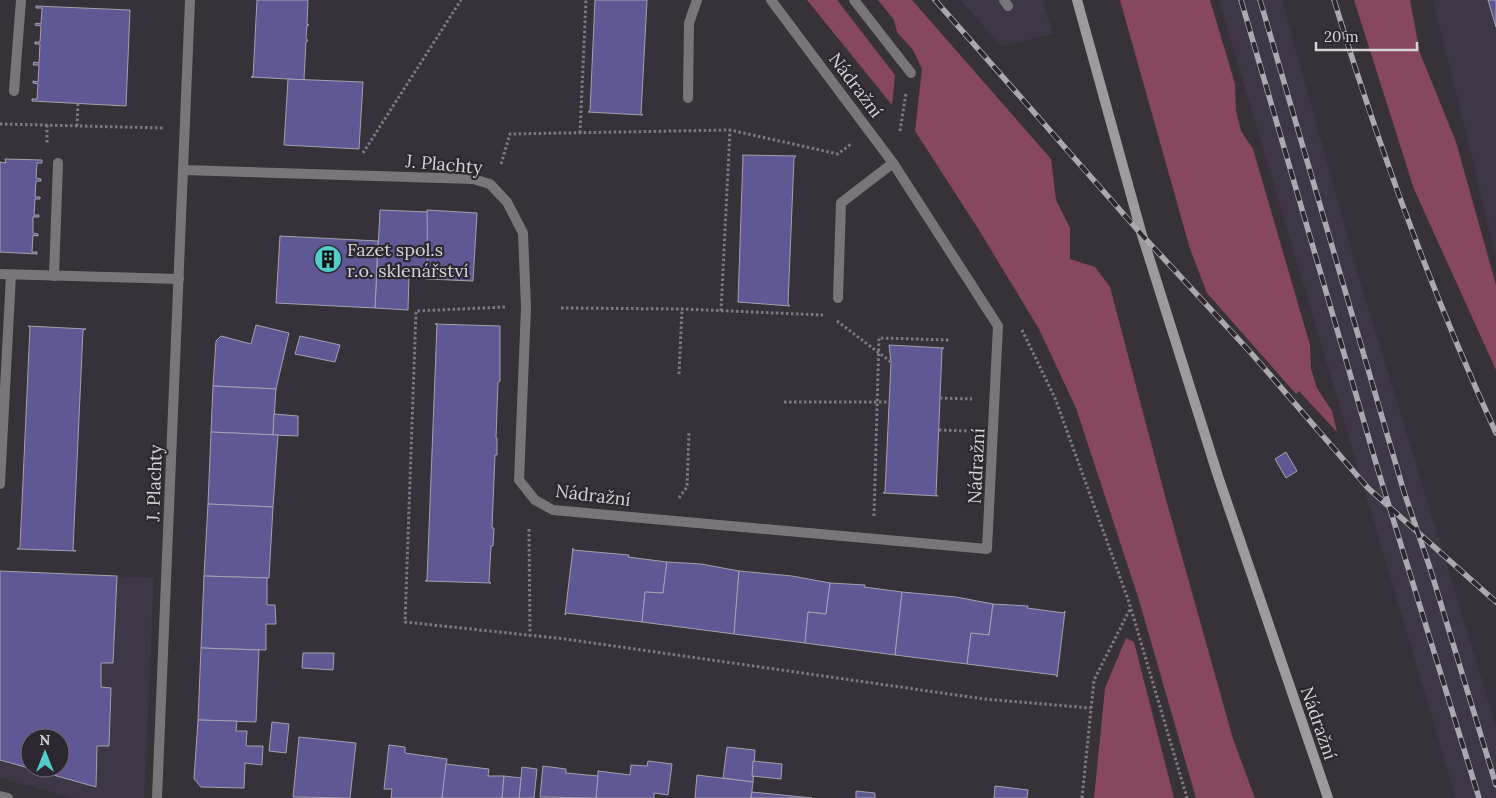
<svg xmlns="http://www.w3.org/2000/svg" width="1496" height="798" viewBox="0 0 1496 798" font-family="Lora,serif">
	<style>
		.built { fill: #403746; fill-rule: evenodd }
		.green { fill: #87475e }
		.building { fill: #5f5894; stroke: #a2a2ad; fill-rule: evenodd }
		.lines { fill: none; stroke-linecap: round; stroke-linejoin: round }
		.path { stroke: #7f7a82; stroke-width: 3; stroke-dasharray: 2.5 2.5; stroke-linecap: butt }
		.service { stroke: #797578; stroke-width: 10 }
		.minor { stroke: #797578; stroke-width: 10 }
		.secondary { stroke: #a0999e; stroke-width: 10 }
		.rail-casing { stroke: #aca8af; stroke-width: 5.5 }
		.rail { stroke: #2d2830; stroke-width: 4; stroke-dasharray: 11; stroke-linecap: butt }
		.labels { text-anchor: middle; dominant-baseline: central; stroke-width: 4.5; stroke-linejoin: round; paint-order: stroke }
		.street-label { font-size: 18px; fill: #d6d3d9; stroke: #2d2830 }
		.poi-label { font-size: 18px; fill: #d6d3d9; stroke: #2d2830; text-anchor: start }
	</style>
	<rect width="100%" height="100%" fill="#37323a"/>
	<g class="built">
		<polygon points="960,0 1043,0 1053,34 1002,46"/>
		<polygon points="1219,0 1282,0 1357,271 1496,727 1496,798 1456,798"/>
		<polygon points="1433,0 1496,0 1496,255"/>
		<path d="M 0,571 L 154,578 L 144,798 L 74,798 L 0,778 ZM 30,738 L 60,738 L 60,768 L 30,768 Z"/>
	</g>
	<g class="green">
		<polygon points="807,0 837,0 895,75 892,105"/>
		<polygon points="878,0 912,0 1051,159 1056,200 1070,228 1070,259 1095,267 1110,287 1165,496 1233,739 1255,798 1196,798 1139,600 1076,408 1039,329 979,230 915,131 922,69 913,50 897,32 894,20"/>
		<polygon points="1120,0 1210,0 1235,84 1236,111 1241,131 1253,149 1310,345 1311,369 1317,388 1332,411 1337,432 1299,391 1296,394 1207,293 1190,249"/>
		<polygon points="1354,0 1410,0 1420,53 1456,142 1496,285 1496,370 1414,189"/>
		<polygon points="1126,638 1134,642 1174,798 1094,798 1105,688"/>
	</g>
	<g class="building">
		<polygon points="257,0 308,0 307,24 309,25 307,25 306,38 308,41 306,41 304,79 306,80 251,77 253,77"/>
		<polygon points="595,0 647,0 641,114 643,115 588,112 590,111"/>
		<polygon points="1488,0 1496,0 1496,27"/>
		<polygon points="36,6 130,10 126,106 32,101 32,99 37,99 38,84 33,83 33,81 38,82 39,65 33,65 34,62 39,63 40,44 35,44 35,42 40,42 41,26 35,25 36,23 41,24 42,8 36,8"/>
		<polygon points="288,79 363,82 359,149 284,145"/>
		<polygon points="742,155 796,156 794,158 788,304 790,306 738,302 743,156"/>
		<polygon points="5,159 42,160 42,163 37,163 36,178 41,179 41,181 36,181 35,197 40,197 40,199 35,199 34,215 39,215 39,217 33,217 33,233 38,234 38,236 33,235 32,252 37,252 37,254 0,252 0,162 6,163"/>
		<polygon points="380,210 429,212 428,279 409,277 408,310 375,308"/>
		<polygon points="427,210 477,213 473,281 428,279"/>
		<polygon points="280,236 378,241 375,308 276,303"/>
		<polygon points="435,324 500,326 500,381 498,382 496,438 497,438 497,455 495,455 492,528 494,528 493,546 491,546 489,582 491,583 425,581 427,580 437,324"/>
		<polygon points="256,325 289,333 276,389 213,386 216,341 221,336 251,344"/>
		<polygon points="28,326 86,329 83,330 73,550 76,551 17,549 20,547 30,327"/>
		<polygon points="300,336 340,345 335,362 295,354"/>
		<polygon points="889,345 944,348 942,349 940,398 936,495 938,496 883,493 885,492 891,362"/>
		<polygon points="213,386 276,389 273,435 211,432"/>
		<polygon points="274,414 298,416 298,436 273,435"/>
		<polygon points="211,432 278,435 273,507 208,504"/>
		<polygon points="1286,452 1297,471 1286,478 1275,459"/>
		<polygon points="208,504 273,507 269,578 204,576"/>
		<polygon points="573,548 573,550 629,555 628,557 667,562 663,593 645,592 642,622 566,613 565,615"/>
		<polygon points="667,562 701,564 739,571 734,634 642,622 645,592 663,593"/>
		<path d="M 0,571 L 117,576 L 113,663 L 101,663 L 101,687 L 111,688 L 109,746 L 97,746 L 96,787 L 0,760 ZM 30,738 L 60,738 L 60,768 L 30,768 Z"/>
		<polygon points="739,571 792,576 830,583 826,614 808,612 805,643 734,634"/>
		<polygon points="204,576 267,578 267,605 275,605 276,624 266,624 266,650 201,648"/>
		<polygon points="830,583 865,585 864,587 902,592 895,655 805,643 808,612 826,614"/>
		<polygon points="902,592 956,597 993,604 989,635 971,633 967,664 895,655"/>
		<polygon points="993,604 1028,606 1027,608 1064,613 1065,611 1057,677 1056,675 967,664 971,633 989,635"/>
		<polygon points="201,648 259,650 256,722 198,720"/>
		<polygon points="303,653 334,653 333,670 302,668"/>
		<polygon points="198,720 237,721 236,731 247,731 246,746 263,746 262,765 245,763 244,788 201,787 194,779"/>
		<polygon points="272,722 289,724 286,753 269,751"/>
		<polygon points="299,737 356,743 350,798 293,797"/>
		<polygon points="389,745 405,747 405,753 447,759 442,798 391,798 392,789 384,789"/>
		<polygon points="727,747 755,750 753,782 723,778"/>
		<polygon points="648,761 672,764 668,795 654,793 654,798 596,798 598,771 630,775 631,765 647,766"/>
		<polygon points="753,761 782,764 781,779 752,776"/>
		<polygon points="446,764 489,769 488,776 504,776 502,798 442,798"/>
		<polygon points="543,766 566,769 566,773 598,776 596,798 540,797"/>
		<polygon points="522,767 537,769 534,798 519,798"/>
		<polygon points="697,775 753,782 751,798 695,798"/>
		<polygon points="504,776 521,778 519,798 502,798"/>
		<polygon points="995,786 1028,790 1027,798 994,798"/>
		<polygon points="856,791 875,793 875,798 856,798"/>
		<polygon points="752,792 812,798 751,798"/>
	</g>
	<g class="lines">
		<g class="path">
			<polyline points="0,124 163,128"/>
			<polyline points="47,125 47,145"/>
			<polyline points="77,126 78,102"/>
			<polyline points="900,131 906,93"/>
			<polyline points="580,133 586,0"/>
			<polyline points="363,153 461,0"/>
			<polyline points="501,164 510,134 730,130 838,154 851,144"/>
			<polyline points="505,307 416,311 405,622 565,639 984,699 1091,708"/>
			<polyline points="561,308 682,309 823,315"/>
			<polyline points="721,311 730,130"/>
			<polyline points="837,321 891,362"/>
			<polyline points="1022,330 1055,398 1129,602 1187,798"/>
			<polyline points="679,374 682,309"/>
			<polyline points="940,398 972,399"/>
			<polyline points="784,402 889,402"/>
			<polyline points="939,430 970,431"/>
			<polyline points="679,498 687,487 689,431"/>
			<polyline points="874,516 879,338 950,340"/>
			<polyline points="529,529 530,636"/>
			<polyline points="1082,798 1094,680 1130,609"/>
		</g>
		<g class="service">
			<polyline points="1004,0 1008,6"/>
			<polyline points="14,91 21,0"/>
			<polyline points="688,98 689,23 697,0"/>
			<polyline points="0,274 179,279"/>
			<polyline points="54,276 58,163"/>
			<polyline points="838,298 841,203 893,163"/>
			<polyline points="0,484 11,275"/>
		</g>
		<g class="minor">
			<polyline points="854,0 911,73"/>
			<polyline points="183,170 473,179 490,184 507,202 523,233 526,307 519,480 535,500 553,510 987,549 998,326 893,163 771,0"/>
			<polyline points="0,796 8,798"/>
			<polyline points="157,798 190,0"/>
		</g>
		<polyline class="secondary" points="1077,0 1142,235 1218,476 1328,798"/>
		<g class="rail-casing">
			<g id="rail">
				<polyline points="935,0 1142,235 1252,354 1368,488 1496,602"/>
				<polyline points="1241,0 1378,470 1479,798"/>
				<polyline points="1260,0 1404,492 1430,568 1496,785"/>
				<path d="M 1334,0 C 1379,148 1432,293 1496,433"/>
			</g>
		</g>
		<use href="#rail" class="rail"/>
	</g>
	<defs>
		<g id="building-disc" transform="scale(1.4375)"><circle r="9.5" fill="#52cdcc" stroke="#2d2830"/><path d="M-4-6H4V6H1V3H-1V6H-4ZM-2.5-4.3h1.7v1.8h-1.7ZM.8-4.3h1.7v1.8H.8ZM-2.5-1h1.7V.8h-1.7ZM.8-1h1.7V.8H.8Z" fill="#111"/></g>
	</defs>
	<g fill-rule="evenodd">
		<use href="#building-disc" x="328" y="259"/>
	</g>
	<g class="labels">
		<g class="street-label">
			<text transform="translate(856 85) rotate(53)">Nádražní</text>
			<text transform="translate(444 164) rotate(5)">J. Plachty</text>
			<text transform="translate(976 466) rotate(-87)">Nádražní</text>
			<text transform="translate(154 483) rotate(-88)">J. Plachty</text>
			<text transform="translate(593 495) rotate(7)">Nádražní</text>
			<text transform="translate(1319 723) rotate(71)">Nádražní</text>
		</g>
		<g class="poi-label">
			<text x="347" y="249">Fazet spol.s<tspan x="347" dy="21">r.o. sklenářství</tspan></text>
		</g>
	</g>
	<g transform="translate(45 753)"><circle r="24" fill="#2d2830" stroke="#716c74"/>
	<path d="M0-4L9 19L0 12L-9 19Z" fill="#52cdcc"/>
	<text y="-8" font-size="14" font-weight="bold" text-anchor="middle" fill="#d6d3d9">N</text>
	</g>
	<path d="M1316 42v8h101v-8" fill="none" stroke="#d6d3d9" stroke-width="2.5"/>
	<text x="1324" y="42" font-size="15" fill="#d6d3d9" stroke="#2d2830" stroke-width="4" paint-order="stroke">20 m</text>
</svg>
